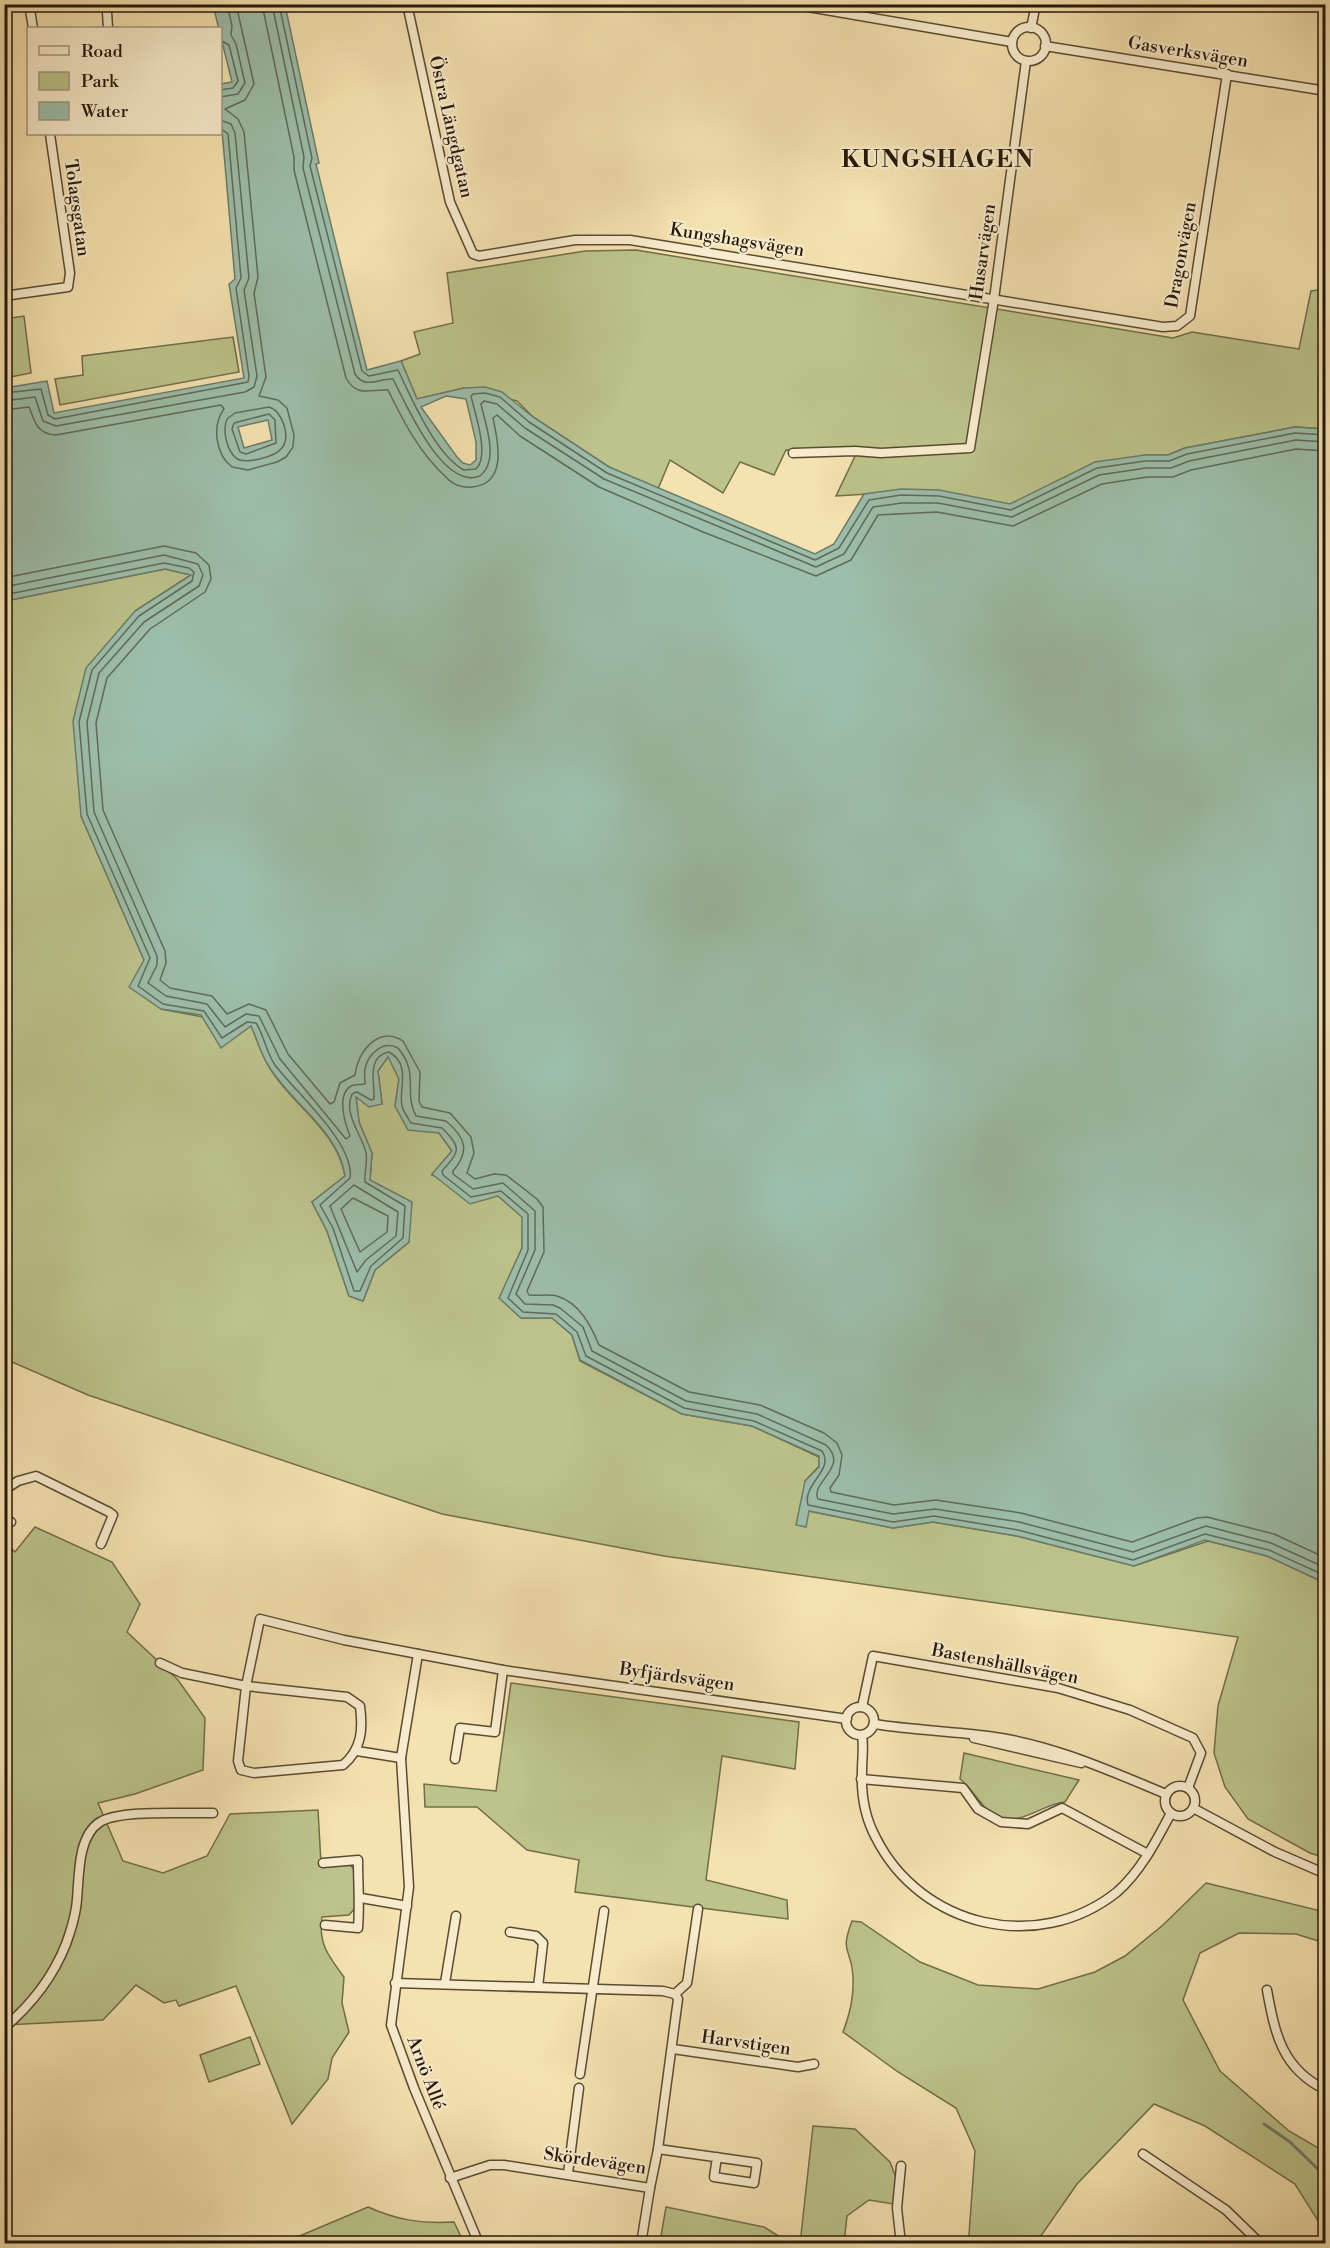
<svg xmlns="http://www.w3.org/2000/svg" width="1330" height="2248" viewBox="0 0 1330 2248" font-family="'Libre Bodoni',serif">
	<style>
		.green { fill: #bcc38b; stroke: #706d4a; stroke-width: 1.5 }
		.water { fill: #9cbeaa; stroke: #6c7b6a; stroke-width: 1.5; fill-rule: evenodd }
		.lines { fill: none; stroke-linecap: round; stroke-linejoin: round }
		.shore { stroke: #606a5a; stroke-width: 1.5 }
		.stream { stroke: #6c7b6a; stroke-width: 3 }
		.street-casing { stroke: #594a33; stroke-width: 11 }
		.street { stroke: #f8eccc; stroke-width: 8 }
		.labels { text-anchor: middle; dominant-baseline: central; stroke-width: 4.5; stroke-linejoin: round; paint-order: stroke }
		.street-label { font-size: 18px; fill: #251709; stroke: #f8eccc }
		.district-label { font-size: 24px; font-weight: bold; letter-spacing: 1.5px; fill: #251709; stroke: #f8eccc }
	</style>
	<rect width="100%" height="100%" fill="#f4e2b0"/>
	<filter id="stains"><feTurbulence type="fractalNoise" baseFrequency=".00333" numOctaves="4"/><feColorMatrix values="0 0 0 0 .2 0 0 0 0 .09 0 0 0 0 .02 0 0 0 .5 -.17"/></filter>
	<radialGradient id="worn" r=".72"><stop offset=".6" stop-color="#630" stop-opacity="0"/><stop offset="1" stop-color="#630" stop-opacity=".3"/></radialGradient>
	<g class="green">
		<polygon points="636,250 1173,338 1192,332 1299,349 1311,291 1325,289 1325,429 1295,427 1185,448 1168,455 1145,455 1013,511 868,494 836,496 857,452 786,450 774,475 740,462 723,493 670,460 658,489 609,467 533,417 517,401 464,388 417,399 401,361 420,354 414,332 453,323 447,273 585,251"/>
		<polygon points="24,316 31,373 5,378 5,319"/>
		<polygon points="233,337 239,372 60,405 55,379 83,375 82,356"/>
		<path d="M 165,569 L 191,575 L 135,611 L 81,816 L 144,960 L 161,1009 L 251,1026 C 257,1039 261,1053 268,1065 C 290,1104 337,1129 345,1176 L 312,1202 L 327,1231 L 349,1296 L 363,1301 L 375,1270 L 409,1242 L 370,1180 L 372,1153 L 359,1122 L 356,1096 L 382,1104 L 378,1071 L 388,1056 L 399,1079 L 395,1106 L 439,1133 L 452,1151 L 432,1175 L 498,1196 L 523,1217 L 522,1248 L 500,1298 L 521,1318 L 552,1318 L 572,1335 L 580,1361 L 682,1414 L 752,1426 L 819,1457 L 819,1466 L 805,1481 L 809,1511 L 893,1528 L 933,1522 L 1017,1536 L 1134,1566 L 1208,1541 L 1267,1556 L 1325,1583 L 1325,1858 L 1310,1853 L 1248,1819 L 1225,1787 L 1214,1753 L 1218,1706 L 1238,1637 L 664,1556 L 442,1514 L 88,1395 L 5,1359 L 5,601 Z"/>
		<path d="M 35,1527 L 112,1562 L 140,1604 L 127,1632 L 178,1680 L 205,1718 L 203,1770 L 135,1794 L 98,1803 L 123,1861 L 163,1873 L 207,1856 L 230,1814 L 318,1810 L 321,1863 L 347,1862 L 355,1870 L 356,1907 L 349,1915 L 322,1917 C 318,1944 329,1957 344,1977 L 342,2003 L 349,2032 L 332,2058 L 328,2079 L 292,2124 L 236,1986 L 179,2006 L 176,2000 L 164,2003 L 136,1985 L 103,2020 L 5,2025 L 5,1542 L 15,1552 Z"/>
		<polygon points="511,1683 799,1722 795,1769 722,1756 706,1880 787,1900 788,1919 575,1892 579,1860 527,1850 477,1807 425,1807 424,1784 496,1791"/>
		<path d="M 964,1753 L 1079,1780 L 1065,1802 C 1039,1804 1016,1833 989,1811 C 978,1802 972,1788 960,1779 Z"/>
		<path d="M 1206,1883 L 1325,1912 L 1325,1943 L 1296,1934 L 1239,1933 L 1200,1953 L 1183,2000 L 1220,2071 L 1289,2131 L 1325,2152 L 1325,2232 L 1295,2184 L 1205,2126 L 1154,2104 L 1077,2184 L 1036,2243 L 971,2243 L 969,2235 L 975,2151 L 956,2108 L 898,2072 L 843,2032 C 850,2013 854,1997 853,1976 C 852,1948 839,1955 852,1921 L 861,1922 L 920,1962 L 978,1985 L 1038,1989 L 1095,1972 L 1125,1956 L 1163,1925 Z"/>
		<polygon points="250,2037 260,2064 209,2082 200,2055"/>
		<polygon points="813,2126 855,2129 890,2162 897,2180 893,2204 869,2200 847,2216 844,2243 800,2244"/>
		<path d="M 368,2207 C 397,2220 421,2224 454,2222 L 464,2243 L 283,2243 Z"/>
		<polygon points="666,2207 764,2227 790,2243 699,2243 661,2236"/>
	</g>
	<path class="water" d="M 213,5 L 285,5 L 319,163 L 316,164 L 367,370 L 401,361 L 417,399 L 464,388 L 485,387 L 502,392 L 533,417 L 609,467 L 815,554 L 834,544 L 864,494 L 901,489 L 939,490 L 1010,504 L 1095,462 L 1145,455 L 1168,455 L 1185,448 L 1295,427 L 1325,429 L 1325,1583 L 1267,1556 L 1205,1540 L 1134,1566 L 1017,1536 L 933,1522 L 893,1528 L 809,1511 L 806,1527 L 796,1525 L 805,1481 L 819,1467 L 819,1456 L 752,1426 L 682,1414 L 580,1360 L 572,1335 L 552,1318 L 521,1318 L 499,1298 L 522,1248 L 522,1217 L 498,1196 L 470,1204 L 432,1174 L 452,1151 L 439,1133 L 408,1130 L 395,1106 L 399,1079 L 388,1057 L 378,1071 L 382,1104 L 369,1107 L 356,1097 L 359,1122 L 372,1153 L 370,1180 L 412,1202 L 409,1242 L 375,1270 L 363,1301 L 349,1296 L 327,1231 L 312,1202 L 345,1176 C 339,1130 290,1103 268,1065 C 261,1054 257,1039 251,1026 L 221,1048 L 201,1015 L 161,1009 L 129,987 L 144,960 L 81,816 L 73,721 L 86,668 L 135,611 L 191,575 L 165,569 L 5,601 L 5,388 L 47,381 L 54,413 L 244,378 L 229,284 L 235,279 L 221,119 L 221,84 L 232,82 ZM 446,396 L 466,399 L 476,442 L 476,460 L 470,465 L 463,463 L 457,457 L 421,407 ZM 268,420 L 272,440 L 244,448 L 238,427 Z"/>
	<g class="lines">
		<g class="shore">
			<path d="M 262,4 L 294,157 L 294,170 L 346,378 C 357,398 371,389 388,390 C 403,421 420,454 447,478 C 453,485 463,488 472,487 C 508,484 498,441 493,418 L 497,415 L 520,436 L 599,487 L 703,532 L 816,576 L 851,560 L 878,515 L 937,512 L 1013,526 L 1102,484 L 1147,477 L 1173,477 L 1191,470 L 1296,449 L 1326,451"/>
			<path d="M 272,4 L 304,157 L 303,168 L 355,374 C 365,390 379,378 393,379 C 406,404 443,491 480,476 C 500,461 485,423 481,404 L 484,401 L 497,404 L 525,428 L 604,479 L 816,567 L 844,554 L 873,507 L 902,503 L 938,503 L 1012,517 L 1099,475 L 1146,468 L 1171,468 L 1189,461 L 1296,440 L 1326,442"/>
			<path d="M 279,4 L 312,158 L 310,166 L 362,371 L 369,376 L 398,370 C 411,397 436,456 464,470 L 476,469 C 490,456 475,414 471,396 L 473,394 L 485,393 L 500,397 L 529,422 L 607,473 L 815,560 L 839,548 L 869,500 L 901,495 L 939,496 L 1011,510 L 1097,468 L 1145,461 L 1169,461 L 1187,454 L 1295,433 L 1326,435"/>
			<polyline points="220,40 229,45 238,81 233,88 220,90"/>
			<polyline points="220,97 238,94 245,83 236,44 231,35 232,26 227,4"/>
			<polyline points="4,393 41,389 48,415 55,419 248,382 249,376 236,288 241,278 228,134 220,128"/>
			<polyline points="4,401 35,397 43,421 56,426 245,392 254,387 257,376 244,290 249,278 235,133 231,124 220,120"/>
			<path d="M 269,407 C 282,411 291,436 282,448 C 275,457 247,464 237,459 C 227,451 222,431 227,419 L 235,413 Z"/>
			<path d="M 4,410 L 29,407 C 35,422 37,434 56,435 L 221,405 L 224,409 C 212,425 215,454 232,467 L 248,470 L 277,462 L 286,457 L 293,447 L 294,435 L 287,408 L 278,400 L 259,396 L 266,377 L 254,293 L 258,277 L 244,132 L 238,119 L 225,109 L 245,100 L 254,84 L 236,4"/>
			<polygon points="269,414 275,420 276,443 246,454 240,452 232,429 234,423"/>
			<path d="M 4,578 L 164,546 L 196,553 L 209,565 L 211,579 L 205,592 L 150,629 L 107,678 L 96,723 L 103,810 L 165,951 L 166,963 L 160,980 L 170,988 L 212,996 L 227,1014 L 249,1004 L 266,1010 L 288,1054 L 330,1104 L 334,1102 L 340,1083 L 355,1075 C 357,1052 379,1025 403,1041 L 420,1072 L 419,1101 L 422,1107 L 450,1113 L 471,1137 L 474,1153 L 467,1173 L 475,1179 L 494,1174 L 506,1175 L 537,1199 L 543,1207 L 544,1252 L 527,1291 L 529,1295 C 538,1296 548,1294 557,1296 C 580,1303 591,1326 599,1345 L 689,1392 L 760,1405 L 824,1433 L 837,1443 L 842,1455 L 839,1475 L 830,1488 L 831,1492 L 894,1505 L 936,1500 L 1021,1513 L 1132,1542 L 1197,1518 L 1207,1517 L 1274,1534 L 1326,1558"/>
			<path d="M 4,587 L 164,555 L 198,564 L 203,575 L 199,586 L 144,622 L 99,673 L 87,722 L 94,812 L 157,956 L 157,965 L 148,983 L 166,996 L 207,1004 L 225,1027 L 246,1014 L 259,1016 L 280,1059 L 346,1139 L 350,1136 C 345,1124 336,1094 351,1086 C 355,1084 361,1085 365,1084 C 365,1079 364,1074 365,1069 C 368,1054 383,1040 398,1048 C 420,1074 403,1092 416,1116 L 446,1121 C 466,1138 470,1151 453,1171 L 453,1174 L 473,1189 L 503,1183 L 535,1211 L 535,1250 L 516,1294 L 525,1304 L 553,1305 L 560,1308 L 583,1327 L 592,1351 L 686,1401 L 757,1414 L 826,1445 C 850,1467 810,1482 818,1499 L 893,1514 L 935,1509 L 1019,1522 L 1133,1552 L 1206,1526 L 1271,1543 L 1326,1568"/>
			<path d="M 4,595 L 164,563 L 189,568 L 194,572 L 192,581 L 139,616 L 92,670 L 79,722 L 87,814 L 150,958 L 138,986 L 163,1004 L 204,1011 L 222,1038 L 247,1022 L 256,1023 C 264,1035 266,1052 275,1065 C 295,1092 355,1143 350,1178 L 320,1205 L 333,1228 L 354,1291 L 360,1291 L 371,1266 L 403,1238 L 405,1206 L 365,1182 C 364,1173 368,1162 366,1153 C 362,1134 343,1115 352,1094 L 357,1092 L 371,1100 L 374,1099 C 375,1084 366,1056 389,1052 C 412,1065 398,1089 402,1106 C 403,1111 408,1118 411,1123 L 442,1128 C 462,1148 460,1151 442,1171 L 443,1175 L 471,1197 L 501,1191 L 528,1214 L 528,1250 L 508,1298 L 523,1312 L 556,1314 L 577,1332 L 586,1356 L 684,1408 L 754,1421 L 822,1451 C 835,1470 802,1484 808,1505 L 893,1522 L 934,1516 L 1018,1530 L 1133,1560 L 1205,1534 L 1269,1550 L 1326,1576"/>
			<polygon points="354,1185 398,1212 396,1236 366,1260 357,1272 330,1206"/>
			<polygon points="353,1198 388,1216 387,1232 360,1252 341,1209"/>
		</g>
		<polyline class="stream" points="1264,2124 1290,2142 1326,2177"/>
		<g class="street-casing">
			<g id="street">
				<polyline points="29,4 33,28"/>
				<polyline points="103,4 107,12 108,28"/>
				<polyline points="407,4 450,202 473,254 479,256 575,240 630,240 1163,327 1177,326 1190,316 1227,74"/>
				<polyline points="791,4 1012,42"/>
				<circle cx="1029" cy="44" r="17"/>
				<polyline points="1031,28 1036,4"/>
				<polyline points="1045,46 1326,91"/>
				<polyline points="4,296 68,287 70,273 50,134"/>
				<polyline points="793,453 855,451 881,453 970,448 994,299 1026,61"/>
				<polyline points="4,1490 18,1481 36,1476 109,1512 113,1515 101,1544"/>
				<polyline points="4,1518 11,1522"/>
				<polyline points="418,1654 401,1758 409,1887 391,2025 414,2088 479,2244"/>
				<path d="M 160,1663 L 182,1673 L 246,1686 L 238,1761 L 241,1770 L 254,1773 L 343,1765 C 362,1749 363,1729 360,1706 L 347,1697 L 246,1686 L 260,1619 L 344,1640 L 503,1670 L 847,1719"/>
				<polyline points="862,1707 873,1656 1058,1688 1130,1710 1193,1738 1201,1753 1188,1788"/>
				<circle cx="860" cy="1721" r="14"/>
				<path d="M 874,1724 C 912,1730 950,1731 988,1736 C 1051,1744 1108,1770 1166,1794"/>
				<path d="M 862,1735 C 864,1747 862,1759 862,1771 C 861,1794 865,1818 876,1838 C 921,1927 1038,1955 1117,1892 C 1141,1871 1156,1841 1171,1813"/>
				<polyline points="974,1738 1081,1763"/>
				<polyline points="357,1751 401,1758"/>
				<polyline points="455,1759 460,1728 495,1732 503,1670"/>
				<polyline points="861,1779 963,1788 978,1809 1001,1822 1028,1824 1062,1808 1148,1854"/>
				<circle cx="1180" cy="1801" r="15"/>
				<polyline points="1193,1808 1275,1852 1326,1874"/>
				<path d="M 323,1863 L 358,1860 C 358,1884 360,1905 358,1928 L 325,1925"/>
				<polyline points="361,1898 407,1906"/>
				<polyline points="510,1932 536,1936 543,1943 538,1987"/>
				<polyline points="395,1983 663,1991 675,1994 678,1999 658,2149 650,2188 504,2165 490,2165 450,2178"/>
				<polyline points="445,1983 456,1916"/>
				<path d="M 1267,1990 C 1275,2034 1282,2069 1326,2090"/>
				<polyline points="675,1994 687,1983 688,1977 698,1909"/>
				<path d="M 4,2028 C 31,2005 53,1977 66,1944 C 70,1933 74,1920 76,1908 C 80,1883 75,1838 100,1822 C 120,1809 187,1814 213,1813"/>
				<polyline points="673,2049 798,2067 814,2064"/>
				<polyline points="580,2074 604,1911"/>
				<polyline points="658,2149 757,2163 754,2183 714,2177 717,2157"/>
				<polyline points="1143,2154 1226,2210 1261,2244"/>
				<polyline points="568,2173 579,2088"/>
				<polyline points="641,2244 650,2188"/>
				<polyline points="901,2244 897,2208 901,2166"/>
			</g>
		</g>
		<use href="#street" class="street"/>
	</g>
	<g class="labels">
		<g class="street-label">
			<text transform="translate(1188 52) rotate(9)">Gasverksvägen</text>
			<text transform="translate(451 127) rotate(77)">Östra Längdgatan</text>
			<text transform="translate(77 208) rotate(82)">Tolagsgatan</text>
			<text transform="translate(737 240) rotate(9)">Kungshagsvägen</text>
			<text transform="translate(983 252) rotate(-82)">Husarvägen</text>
			<text transform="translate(1181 255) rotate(-80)">Dragonvägen</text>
			<text transform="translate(1005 1664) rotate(11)">Bastenshällsvägen</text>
			<text transform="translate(677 1677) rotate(8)">Byfjärdsvägen</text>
			<text transform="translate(746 2043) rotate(8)">Harvstigen</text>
			<text transform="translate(426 2073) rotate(69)">Arnö Allé</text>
			<text transform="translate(595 2161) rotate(8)">Skördevägen</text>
		</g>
		<g class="district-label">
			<text x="938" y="160">KUNGSHAGEN</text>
		</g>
	</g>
	<rect width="1330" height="2248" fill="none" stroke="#f4e2b0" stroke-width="24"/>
	<rect x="6" y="6" width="1318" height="2236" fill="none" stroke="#251709" stroke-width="3"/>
	<rect x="12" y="12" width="1306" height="2224" fill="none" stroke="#251709" stroke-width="1.5"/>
	<rect x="27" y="27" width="195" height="108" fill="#f8eccc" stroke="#a4977e" stroke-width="1.5"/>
	<rect x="39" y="46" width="30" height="9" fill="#f8eccc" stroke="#a4977e" stroke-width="1.5"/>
	<text x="81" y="57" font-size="18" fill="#251709">Road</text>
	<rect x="39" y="72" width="30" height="18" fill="#bcc38b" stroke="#a4977e" stroke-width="1.5"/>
	<text x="81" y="87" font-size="18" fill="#251709">Park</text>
	<rect x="39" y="102" width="30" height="18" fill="#9cbeaa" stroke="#a4977e" stroke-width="1.5"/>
	<text x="81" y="117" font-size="18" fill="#251709">Water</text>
	<rect width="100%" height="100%" filter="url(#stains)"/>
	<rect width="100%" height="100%" fill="url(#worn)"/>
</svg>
